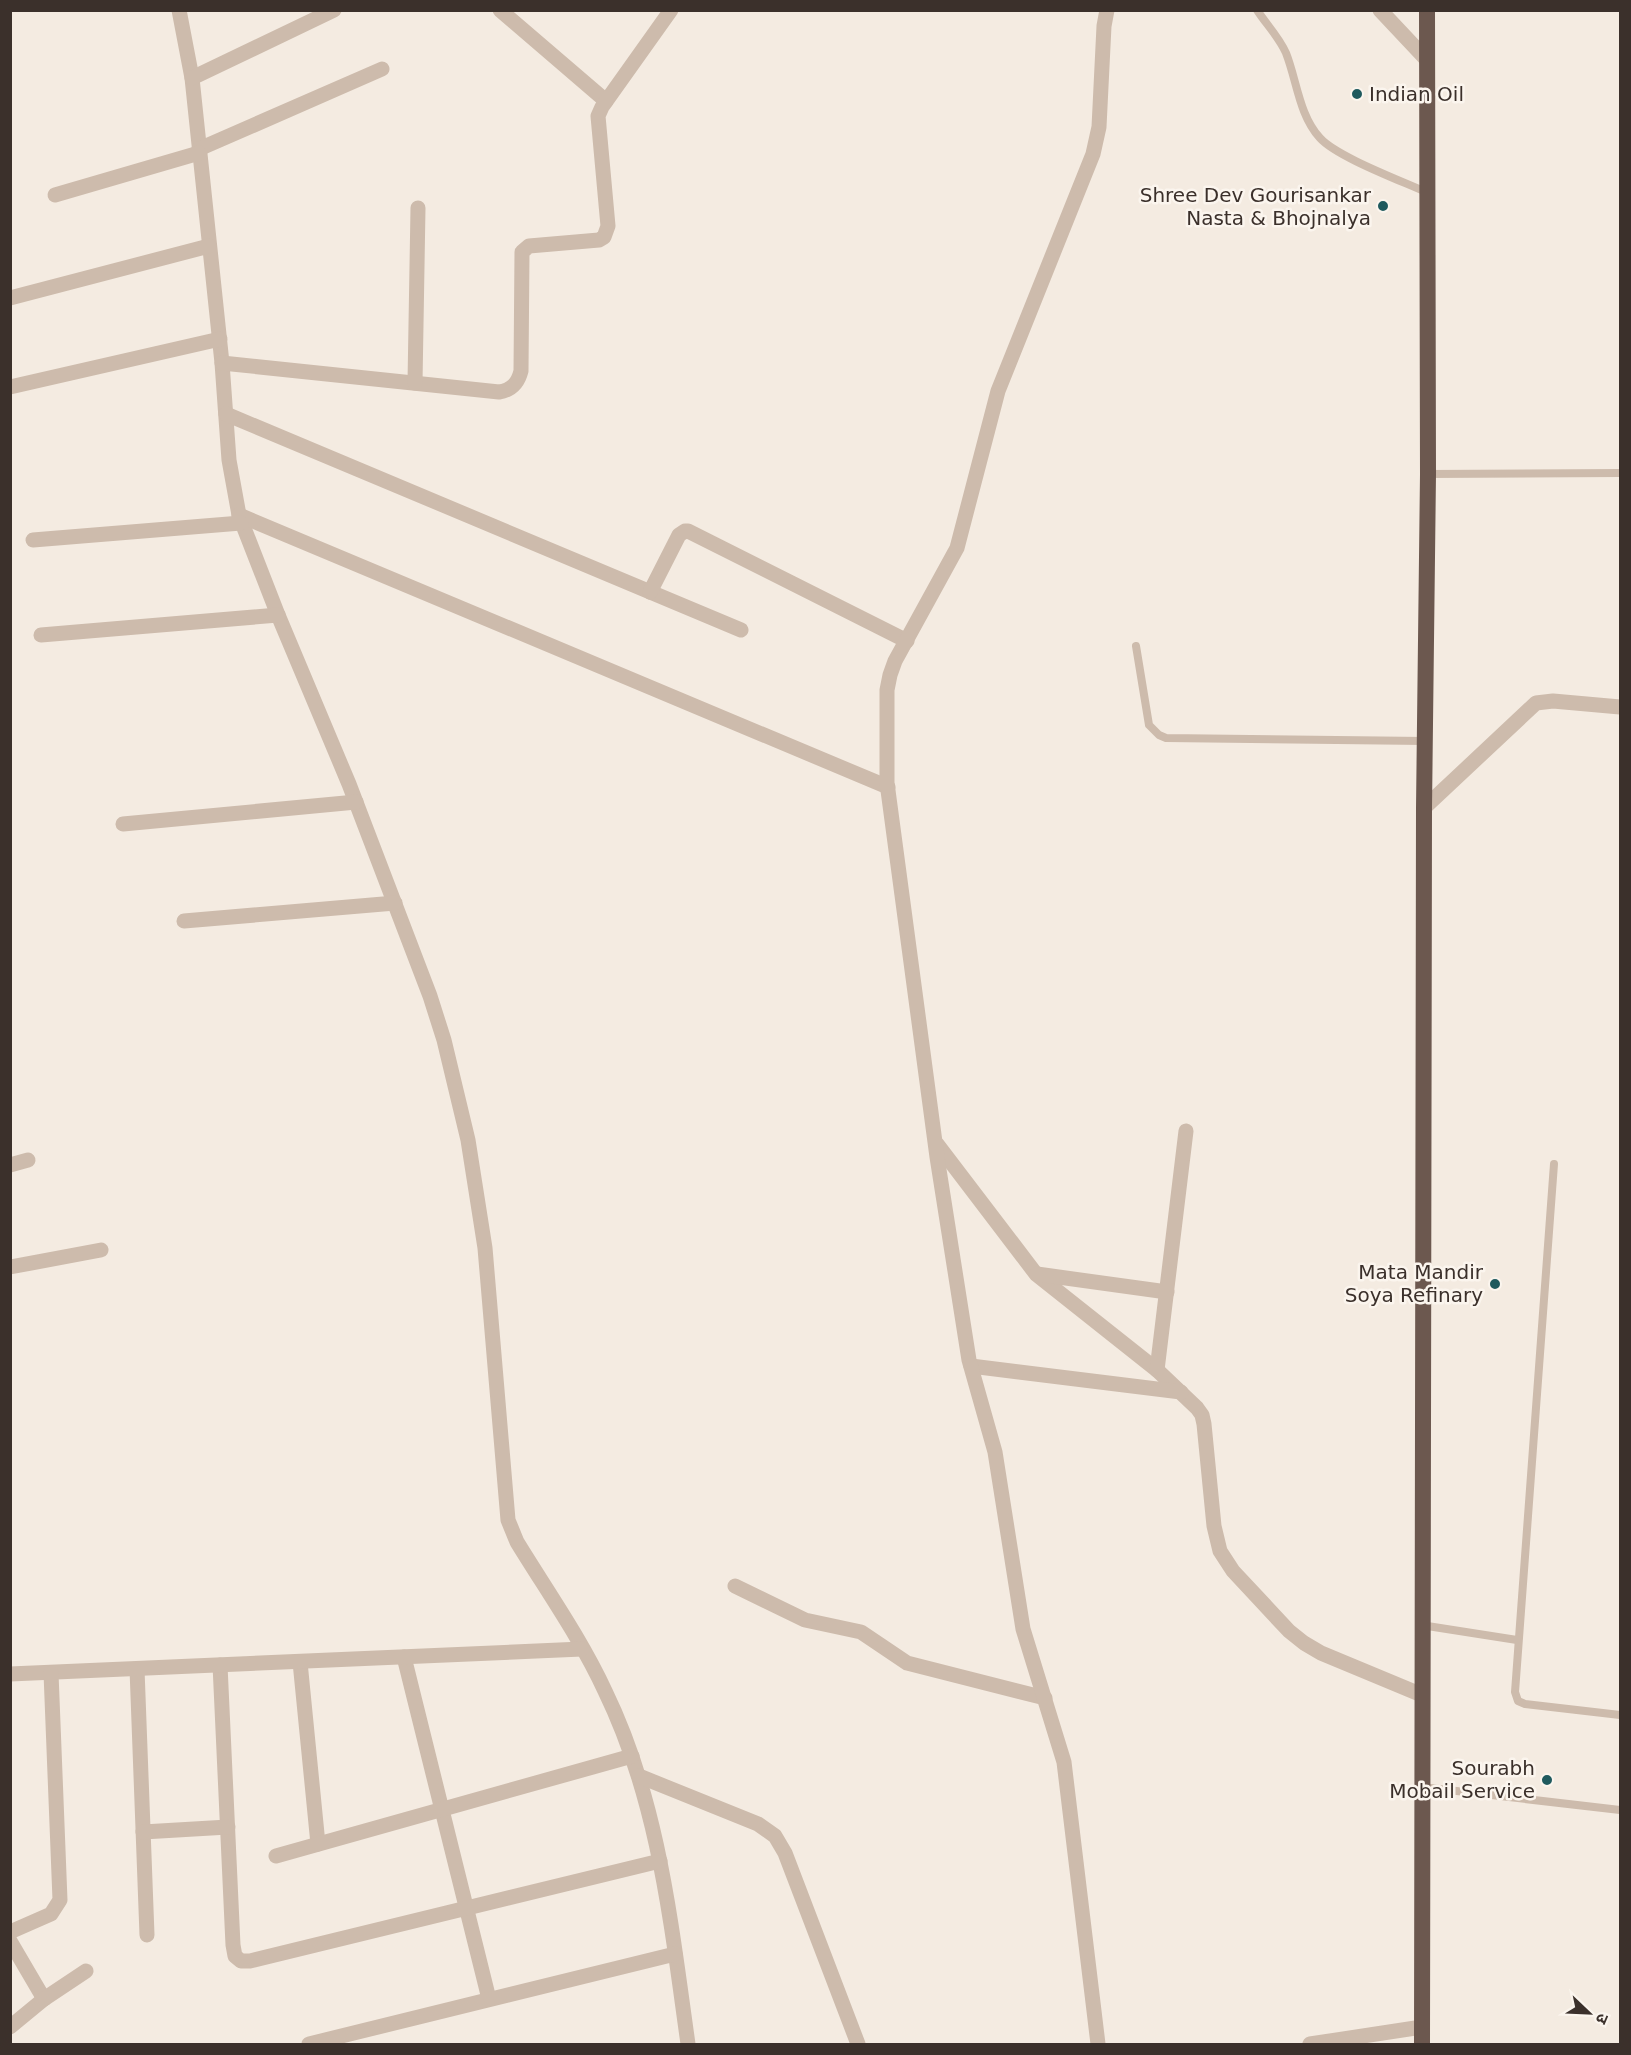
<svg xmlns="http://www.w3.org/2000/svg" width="1631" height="2055" viewBox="0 0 1631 2055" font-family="'DejaVu Sans','Noto Sans Devanagari',sans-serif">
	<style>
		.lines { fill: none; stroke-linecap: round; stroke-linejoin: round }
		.service { stroke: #cdbbac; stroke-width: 8 }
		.minor { stroke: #cdbbac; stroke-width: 15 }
		.trunk { stroke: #6c584f; stroke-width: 16 }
		.poi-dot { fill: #1f5a5e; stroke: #fbf5ee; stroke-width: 2 }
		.labels { text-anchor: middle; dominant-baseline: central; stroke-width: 5; stroke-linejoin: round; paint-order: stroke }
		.poi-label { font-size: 20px; fill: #3b302b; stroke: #fbf5ee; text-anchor: end }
	</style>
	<rect width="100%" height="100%" fill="#f4ebe1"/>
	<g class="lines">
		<g class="service">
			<path d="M 1257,10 C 1266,24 1279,37 1286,53 C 1297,81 1299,115 1320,138 C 1337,157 1402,181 1428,193"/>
			<polyline points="1428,474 1620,473"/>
			<polyline points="1136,646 1149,725 1159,735 1166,738 1425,741"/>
			<polyline points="1554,1164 1515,1692 1518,1701 1525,1704 1620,1715"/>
			<polyline points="1421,1625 1517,1640"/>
			<polyline points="1422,1787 1620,1810"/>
		</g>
		<g class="minor">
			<path d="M 179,10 L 192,78 L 222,363 L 229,460 L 239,515 L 278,615 L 349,784 L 430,996 L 444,1040 L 468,1140 L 485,1248 L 508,1520 L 517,1542 C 547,1591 581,1639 605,1691 C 659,1802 671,1924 688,2044"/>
			<polyline points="500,10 606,101"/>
			<polyline points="1380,10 1427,60"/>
			<polyline points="192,78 334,10"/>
			<polyline points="199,149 382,69"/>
			<polyline points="55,195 199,153"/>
			<polyline points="10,298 209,246"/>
			<path d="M 222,363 L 499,392 C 512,390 518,383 521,371 L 522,252 L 529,246 L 599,240 L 604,237 L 608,226 L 598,116 L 602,107 L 671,10"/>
			<polyline points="415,383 418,208"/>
			<polyline points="10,387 220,339"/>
			<polyline points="226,414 741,630"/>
			<polyline points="239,515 888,787"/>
			<polyline points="33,540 241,523"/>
			<polyline points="650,592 679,535 685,531 688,531 907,641"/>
			<polyline points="41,635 278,615"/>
			<polyline points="1424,808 1536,703 1553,701 1620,707"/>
			<polyline points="123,824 356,802"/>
			<polyline points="184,921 395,903"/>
			<polyline points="937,1144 1036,1274 1157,1370 1197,1408 1202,1415 1204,1424 1214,1526 1220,1551 1233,1571 1289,1631 1304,1643 1321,1653 1422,1695"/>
			<polyline points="10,1165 28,1160"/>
			<polyline points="10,1267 101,1250"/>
			<polyline points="1037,1274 1167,1292"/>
			<polyline points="971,1366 1181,1392"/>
			<polyline points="1157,1370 1186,1131"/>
			<polyline points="735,1586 805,1620 861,1632 907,1663 1045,1698"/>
			<polyline points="404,1657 489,1999"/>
			<polyline points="300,1662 318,1844"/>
			<polyline points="220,1665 233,1945 235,1956 241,1961 250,1961 660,1861"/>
			<polyline points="137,1669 147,1935"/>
			<polyline points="10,1674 582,1649"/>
			<polyline points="639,1776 758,1824 775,1836 785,1853 858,2044"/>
			<polyline points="143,1832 228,1827"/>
			<polyline points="276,1856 632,1756"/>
			<polyline points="10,1932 51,1914 60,1900 51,1673"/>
			<polyline points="10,1941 44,1999"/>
			<polyline points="10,2027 44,1999 86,1971"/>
			<polyline points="309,2044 675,1954"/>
			<polyline points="1098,2044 1064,1762 1023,1629 995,1452 969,1360 937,1157 887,783 887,690 890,675 895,661 957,548 998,391 1093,154 1099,127 1104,26 1107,10"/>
			<polyline points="1310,2044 1422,2027"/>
		</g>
		<polyline class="trunk" points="1422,2044 1424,808 1428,474 1427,10"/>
	</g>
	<g class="poi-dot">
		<circle cx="1357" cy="94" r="6"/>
		<circle cx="1383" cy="206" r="6"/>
		<circle cx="1495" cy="1284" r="6"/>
		<circle cx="1547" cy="1780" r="6"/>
	</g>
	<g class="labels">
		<g class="poi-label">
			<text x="1369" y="94" text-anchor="start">Indian Oil</text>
			<text x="1371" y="195">Shree Dev Gourisankar<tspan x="1371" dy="23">Nasta &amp; Bhojnalya</tspan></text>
			<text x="1483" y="1272">Mata Mandir<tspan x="1483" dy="23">Soya Refinary</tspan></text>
			<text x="1535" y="1768">Sourabh<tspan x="1535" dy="23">Mobail Service</tspan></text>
		</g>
	</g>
	<rect width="1631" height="2055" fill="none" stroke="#3b302b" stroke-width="24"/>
	<g transform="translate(1589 2013) rotate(113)" stroke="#fbf5ee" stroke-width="4.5" paint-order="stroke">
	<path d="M0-4.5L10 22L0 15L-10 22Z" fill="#3b302b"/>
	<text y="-9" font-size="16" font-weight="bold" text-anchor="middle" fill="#3b302b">उ</text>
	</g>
</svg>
